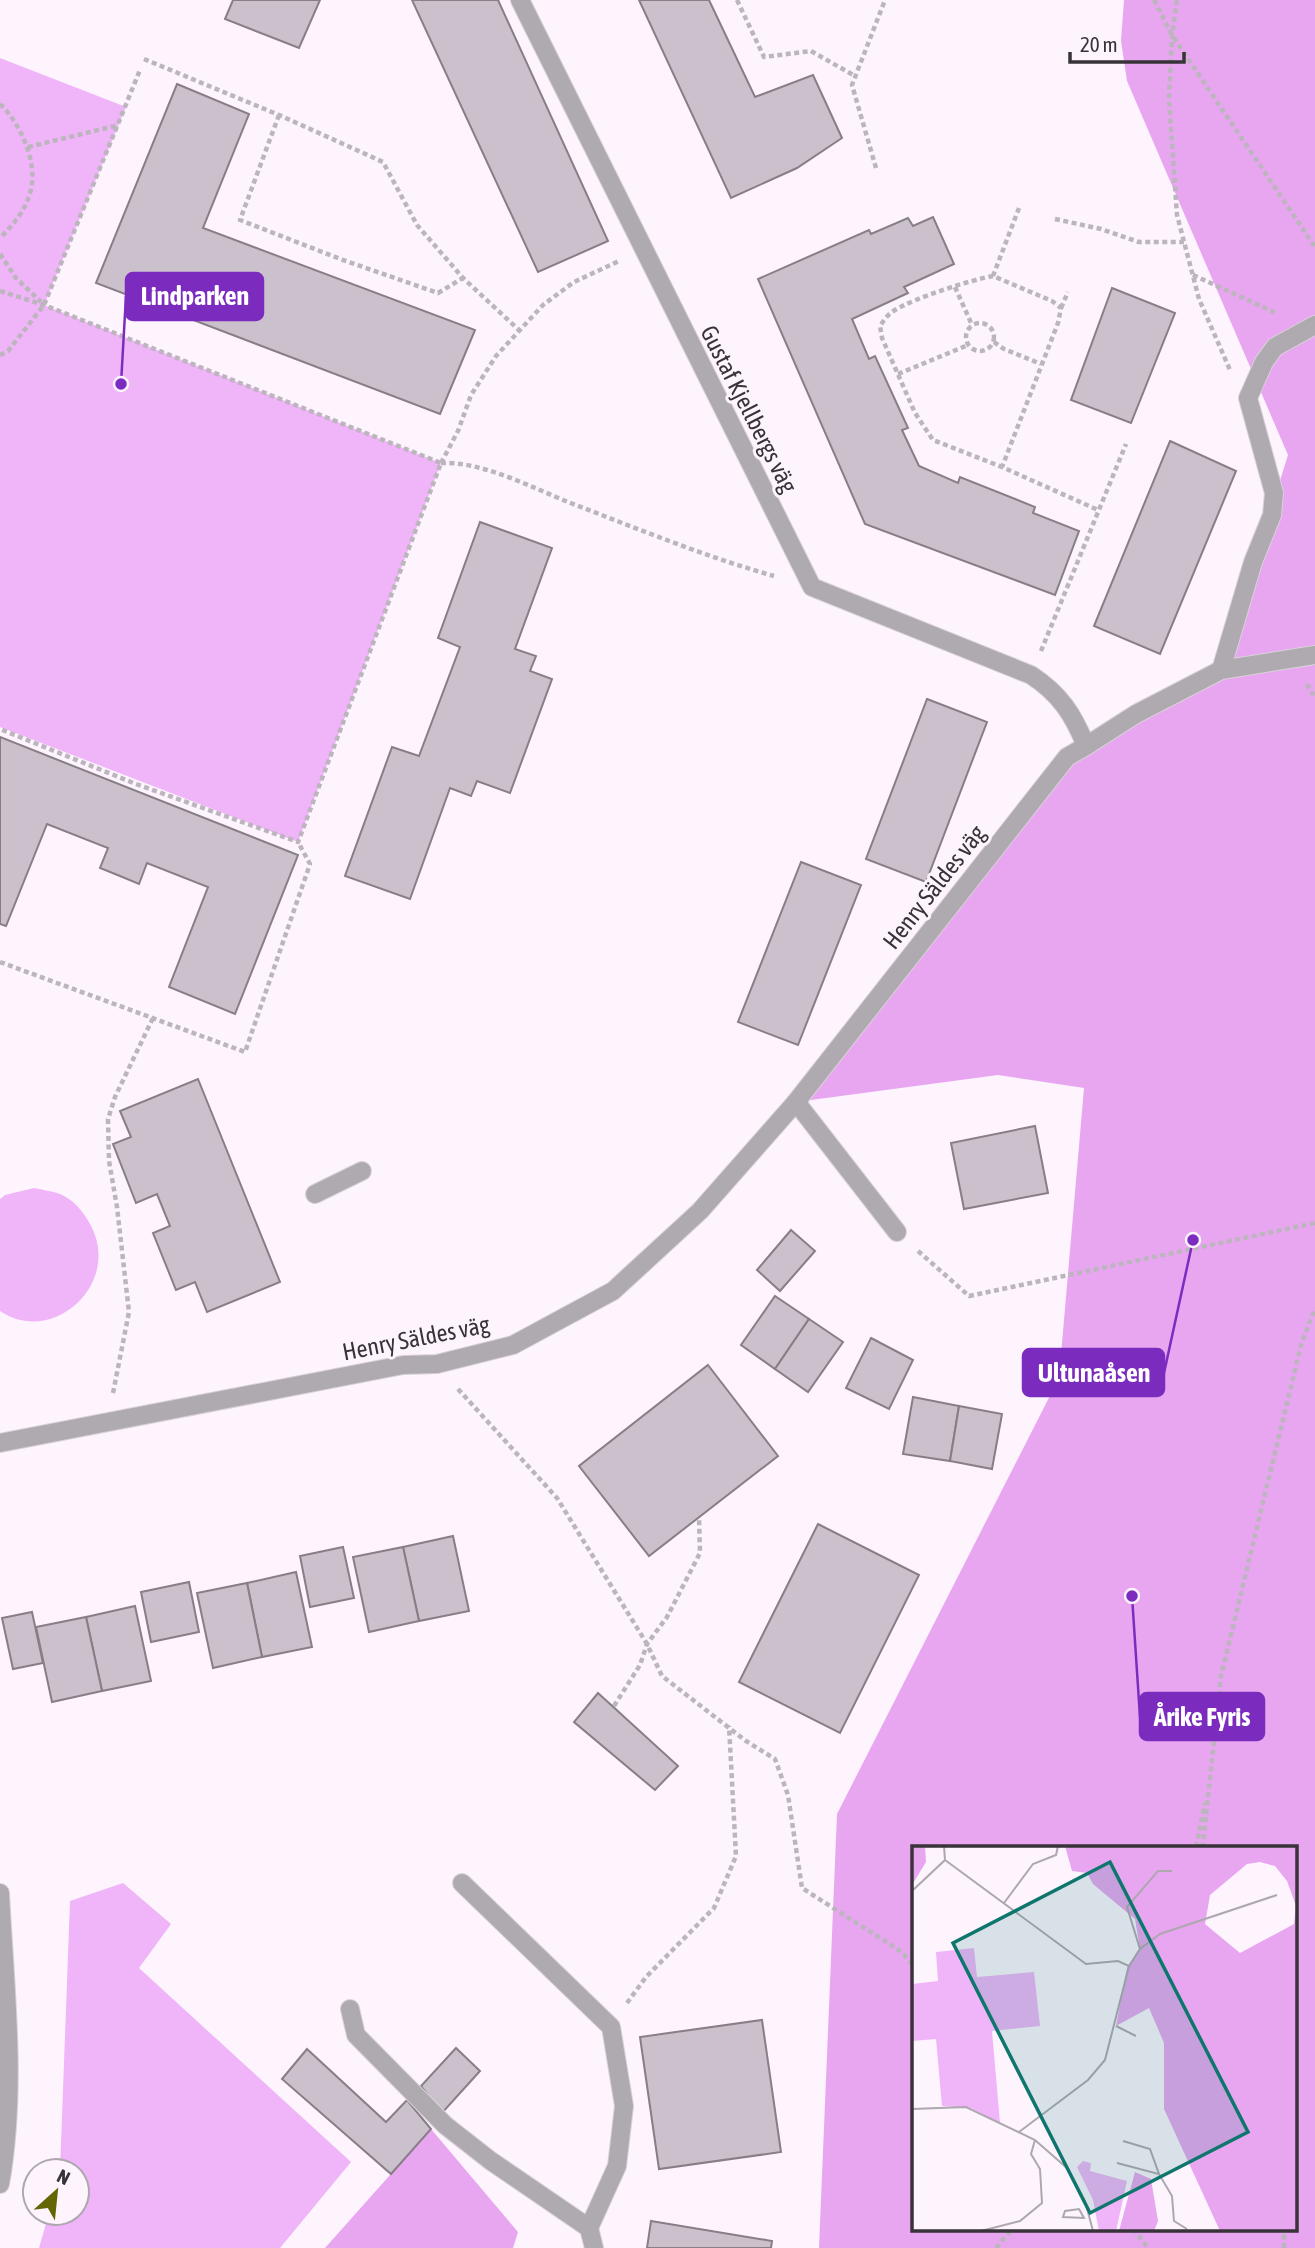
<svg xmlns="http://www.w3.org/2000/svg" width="1315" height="2248" viewBox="0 0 1315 2248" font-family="'Asap Condensed',sans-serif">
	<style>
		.green { fill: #efb5f8 }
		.forest { fill: #e8a6f1; fill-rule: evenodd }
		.building { fill: #cbc1cc; stroke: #877e88; stroke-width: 2 }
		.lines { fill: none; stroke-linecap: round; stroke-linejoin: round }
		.lane-casing { stroke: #d9d1da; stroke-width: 20 }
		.street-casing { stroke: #d9d1da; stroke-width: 20 }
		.path { stroke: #bcb5bd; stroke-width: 4.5; stroke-dasharray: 5 3.5; stroke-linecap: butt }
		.lane { stroke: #afaaaf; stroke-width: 18 }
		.street { stroke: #afaaaf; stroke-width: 18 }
		.labels { text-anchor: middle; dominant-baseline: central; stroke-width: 6; stroke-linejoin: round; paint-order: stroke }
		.street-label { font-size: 24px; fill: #373338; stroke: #fdf4fe }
		.inset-road { fill: none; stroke: #aea7af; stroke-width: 2 }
		.view { fill: #0f766e; fill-opacity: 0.15; stroke: #0f766e; stroke-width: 3.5 }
		.inset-edge { fill: none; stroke: #373338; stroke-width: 3.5 }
		.leader { fill: none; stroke: #7b2cbf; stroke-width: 2.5 }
		.callout-dot { fill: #7b2cbf; stroke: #fdf4fe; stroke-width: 2.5 }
		.callout { fill: #7b2cbf; stroke: #7b2cbf; stroke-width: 2.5 }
		.callout-label { font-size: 26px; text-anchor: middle; font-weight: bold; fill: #fff }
	</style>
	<rect width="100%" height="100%" fill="#fdf4fe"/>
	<g class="green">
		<polygon points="0,58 126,107 44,305 441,463 298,842 0,727"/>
		<path d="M 34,1188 C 42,1190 52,1191 60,1194 C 74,1200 83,1211 90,1224 C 123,1283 53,1347 0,1311 L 0,1199 L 5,1195 Z"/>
		<polygon points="123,1883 171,1924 139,1968 351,2162 280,2248 39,2248 49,2213 77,2213 77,2171 60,2171 70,1901"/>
	</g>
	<g class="forest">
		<path d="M 1124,0 L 1315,0 L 1315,2248 L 819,2248 L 837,1814 L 1059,1378 L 1084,1088 L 998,1075 L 796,1102 L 1067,757 L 1221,670 L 1288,455 L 1127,81 L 1121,41 ZM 914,1847 L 1296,1847 L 1296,2229 L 914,2229 Z"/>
		<polygon points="431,2129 518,2232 513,2248 325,2248"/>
	</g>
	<g class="building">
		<polygon points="233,0 320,0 299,48 225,19"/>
		<polygon points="412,0 498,0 608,241 538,272"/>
		<polygon points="639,0 709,0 755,97 813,75 842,138 797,168 731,198"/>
		<polygon points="177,84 249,114 203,228 475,330 440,414 96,283"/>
		<polygon points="933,217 954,264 904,287 908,293 852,319 869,359 875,356 908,428 902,430 919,466 958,483 960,477 1035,507 1033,513 1079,531 1055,595 865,524 758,279 869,230 871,234 908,218 913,226"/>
		<polygon points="1112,288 1175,313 1131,423 1071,400"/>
		<polygon points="1170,441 1236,471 1160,654 1094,626"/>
		<polygon points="480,522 552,548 515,649 536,656 530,671 552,679 510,793 477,781 471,796 450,788 410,899 345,876 392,747 419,756 460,647 438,638"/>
		<polygon points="927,699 987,722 926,882 866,859"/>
		<polygon points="0,737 298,855 235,1014 169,987 208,887 147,863 139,884 120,876 100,868 108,848 47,824 6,926 0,924"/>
		<polygon points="801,862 861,885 798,1045 738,1022"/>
		<polygon points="198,1079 280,1282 207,1312 195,1282 176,1290 153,1233 170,1226 157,1194 136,1203 113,1144 131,1137 120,1111"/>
		<polygon points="1035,1126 1048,1193 964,1209 951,1143"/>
		<polygon points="791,1230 815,1251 780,1291 757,1270"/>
		<polygon points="775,1296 809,1319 775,1369 741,1345"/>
		<polygon points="809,1319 843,1342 808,1392 775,1369"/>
		<polygon points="871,1338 913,1360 889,1409 846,1388"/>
		<polygon points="708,1365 778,1456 649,1556 579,1466"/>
		<polygon points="913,1397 959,1406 950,1461 903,1454"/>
		<polygon points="959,1406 1002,1414 992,1469 950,1461"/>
		<polygon points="818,1524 919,1575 840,1733 739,1682"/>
		<polygon points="453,1536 469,1611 419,1621 403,1547"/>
		<polygon points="343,1547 354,1598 310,1607 300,1556"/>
		<polygon points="403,1547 419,1621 369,1632 353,1557"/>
		<polygon points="296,1572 312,1647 262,1657 247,1583"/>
		<polygon points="189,1582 199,1632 151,1642 141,1592"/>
		<polygon points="247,1583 262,1657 213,1668 197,1593"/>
		<polygon points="135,1606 151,1681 102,1691 86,1617"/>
		<polygon points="32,1612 43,1663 13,1669 2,1618"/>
		<polygon points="86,1617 102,1691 52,1702 36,1627"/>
		<polygon points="598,1693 678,1766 655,1790 574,1722"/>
		<polygon points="762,2020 781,2152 659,2169 640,2037"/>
		<polygon points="456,2048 480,2071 442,2113 421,2086"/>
		<polygon points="307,2049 386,2122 407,2100 431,2129 391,2174 282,2079"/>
		<polygon points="651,2221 772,2241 771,2248 647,2248"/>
	</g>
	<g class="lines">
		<g class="lane-casing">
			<g id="lane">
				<polyline points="1221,670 1253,562 1272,515 1274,493 1248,398 1264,362 1275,347 1315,325"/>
				<polyline points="1086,746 1136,714 1221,670 1315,655"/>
				<polyline points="315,1194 362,1171"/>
				<polyline points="462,1883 611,2027 624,2106 617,2166 589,2228"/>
				<polyline points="350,2009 356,2035 445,2125 491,2161 589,2228 594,2248"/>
			</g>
		</g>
		<g class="street-casing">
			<g id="street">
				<polyline points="796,1102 897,1232"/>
				<path d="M 0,1443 L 403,1365 L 437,1364 L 513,1345 L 613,1291 L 700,1211 L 796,1102 L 1067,757 L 1086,746 C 1073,714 1060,694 1031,675 L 812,587 L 520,0"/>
				<path d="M 0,1893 C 5,1989 17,2089 0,2184"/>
			</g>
		</g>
		<g class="path">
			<polyline points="737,0 764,57 811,51 855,76"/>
			<polyline points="1154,0 1172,35 1315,247"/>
			<polyline points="1177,0 1172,35 1169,98 1177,215 1199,299 1230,370"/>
			<polyline points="144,59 279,115 383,162 417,225 463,278 520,331"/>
			<path d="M 0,104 C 21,124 39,164 30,193 C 25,211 13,225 0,238"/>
			<polyline points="279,115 240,220 343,260 438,293 463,278"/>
			<polyline points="28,147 119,125"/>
			<polyline points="876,168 852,85 885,0"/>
			<polyline points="1019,208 993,276 1052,301 1061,308 1058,323 1002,467 1098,510"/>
			<polyline points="1055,219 1101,229 1139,242 1184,242"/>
			<polyline points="0,254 16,278 41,302"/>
			<polyline points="1193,275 1276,313"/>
			<path d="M 993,276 C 970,280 915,298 895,310 C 888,314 884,320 880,326 L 882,338 L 915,413 L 933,440 L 1002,467"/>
			<polyline points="955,287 972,325"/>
			<polyline points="0,291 44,305 441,463 298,842 136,784 0,729"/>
			<polyline points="1061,308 1068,292"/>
			<circle cx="980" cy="337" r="14"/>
			<polyline points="994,342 1004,349 1041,364"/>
			<polyline points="0,355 8,351 44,305 140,70"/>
			<polyline points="898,374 968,345"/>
			<path d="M 441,463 C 481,461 531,487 568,502 C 636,528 703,556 774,576"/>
			<polyline points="441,463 458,431 471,395 496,356 543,305 574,282 619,261"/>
			<polyline points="1041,651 1126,444"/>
			<polyline points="1307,684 1315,698"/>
			<polyline points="0,962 245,1052 310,864 298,842"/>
			<polyline points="918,1251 969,1296 1315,1223"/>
			<polyline points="458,1389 557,1498 647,1644 662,1676 746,1741 775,1759 788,1795 802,1888 902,1952 914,1967"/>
			<polyline points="113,1393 129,1312 117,1207 109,1161 108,1119 115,1097 153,1018"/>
			<polyline points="614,1706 640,1665 647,1644 667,1617 700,1553 699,1517"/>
			<polyline points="1196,1847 1205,1803"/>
			<polyline points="1205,1847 1203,1844 1221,1676 1301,1345 1315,1308"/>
			<polyline points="627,2003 646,1977 714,1908 736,1856 729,1726"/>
			<polyline points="1133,2229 1148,2248"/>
			<polyline points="996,2248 1012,2229"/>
			<polyline points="1284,2248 1284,2229"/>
		</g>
		<use href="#lane" class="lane"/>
		<use href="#street" class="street"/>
	</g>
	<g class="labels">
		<g class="street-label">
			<text transform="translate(749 409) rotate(63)">Gustaf Kjellbergs väg</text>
			<text transform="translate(934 887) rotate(-52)">Henry Säldes väg</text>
			<text transform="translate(416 1338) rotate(-11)">Henry Säldes väg</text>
		</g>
	</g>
	<g transform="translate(912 1846)">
		<rect width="385" height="385" fill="#fdf4fe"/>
		<path d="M 62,102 L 65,131 L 122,126 L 128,180 L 80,185 L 88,277 L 59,262 L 30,260 L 24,193 L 0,195 L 0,138 L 26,135 L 24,106 ZM 171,315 L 179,317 L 178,325 L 215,335 L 204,385 L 187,385 L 181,354 L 165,321 Z" fill="#efb5f8"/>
		<path d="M 0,0 L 13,0 L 14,16 L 0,39 ZM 153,0 L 385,0 L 385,385 L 308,385 L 252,263 L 252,197 L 237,162 L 204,180 L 215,122 L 228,103 L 223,73 L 181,38 L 175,27 L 160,25 ZM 348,16 L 363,20 L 375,35 L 384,60 L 382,78 L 328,107 L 293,78 L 298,49 L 335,18 ZM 223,326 L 239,333 L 246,375 L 242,385 L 207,385 Z" fill="#e8a6f1" fill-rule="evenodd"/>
		<path class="inset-road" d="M 33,14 L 174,118 L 206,115 L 217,120 L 193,214 L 176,234 L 107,286M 0,45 L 33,14 L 32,0M 92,57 L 121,18 L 144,9 L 146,0M 228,103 L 215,61 L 246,25 L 260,25M 217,120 L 228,103 L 248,88 L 365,49M 204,180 L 224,190M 0,263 L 54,261 L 123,294 L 156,323 L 173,355 L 181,385M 211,295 L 238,303 L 247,328M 205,317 L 247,328 L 260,350 L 262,375 L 275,383M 167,363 L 172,372 L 151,371 L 153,365 ZM 69,385 L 108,375 L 130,357 L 128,323 L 119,308 L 123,294"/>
		<path class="view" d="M 198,16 L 336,286 L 178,367 L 41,97 Z"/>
		<rect width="385" height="385" class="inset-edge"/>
	</g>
	<path class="leader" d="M121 384L126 296M1193 1240L1164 1373M1132 1596L1140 1717"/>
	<g class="callout-dot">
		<circle cx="121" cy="384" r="7"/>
		<circle cx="1193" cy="1240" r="7"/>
		<circle cx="1132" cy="1596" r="7"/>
	</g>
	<g class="callout">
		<rect x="126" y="273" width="137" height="47" rx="7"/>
		<rect x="1023" y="1349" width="141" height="47" rx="7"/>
		<rect x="1140" y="1693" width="124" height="47" rx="7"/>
	</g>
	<g class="callout-label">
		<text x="195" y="305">Lindparken</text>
		<text x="1094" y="1382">Ultunaåsen</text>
		<text x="1202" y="1726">Årike Fyris</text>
	</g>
	<g transform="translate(56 2192) rotate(27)"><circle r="33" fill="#fdf4fe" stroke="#aea7af" stroke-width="2"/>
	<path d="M0-5L12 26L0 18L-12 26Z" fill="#636603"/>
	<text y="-10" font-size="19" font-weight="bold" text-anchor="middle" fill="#373338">N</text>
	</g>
	<path d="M1070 52v10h114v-10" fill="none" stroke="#373338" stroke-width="3.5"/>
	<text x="1080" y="52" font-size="21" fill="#373338" stroke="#fdf4fe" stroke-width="5" paint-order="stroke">20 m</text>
</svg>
